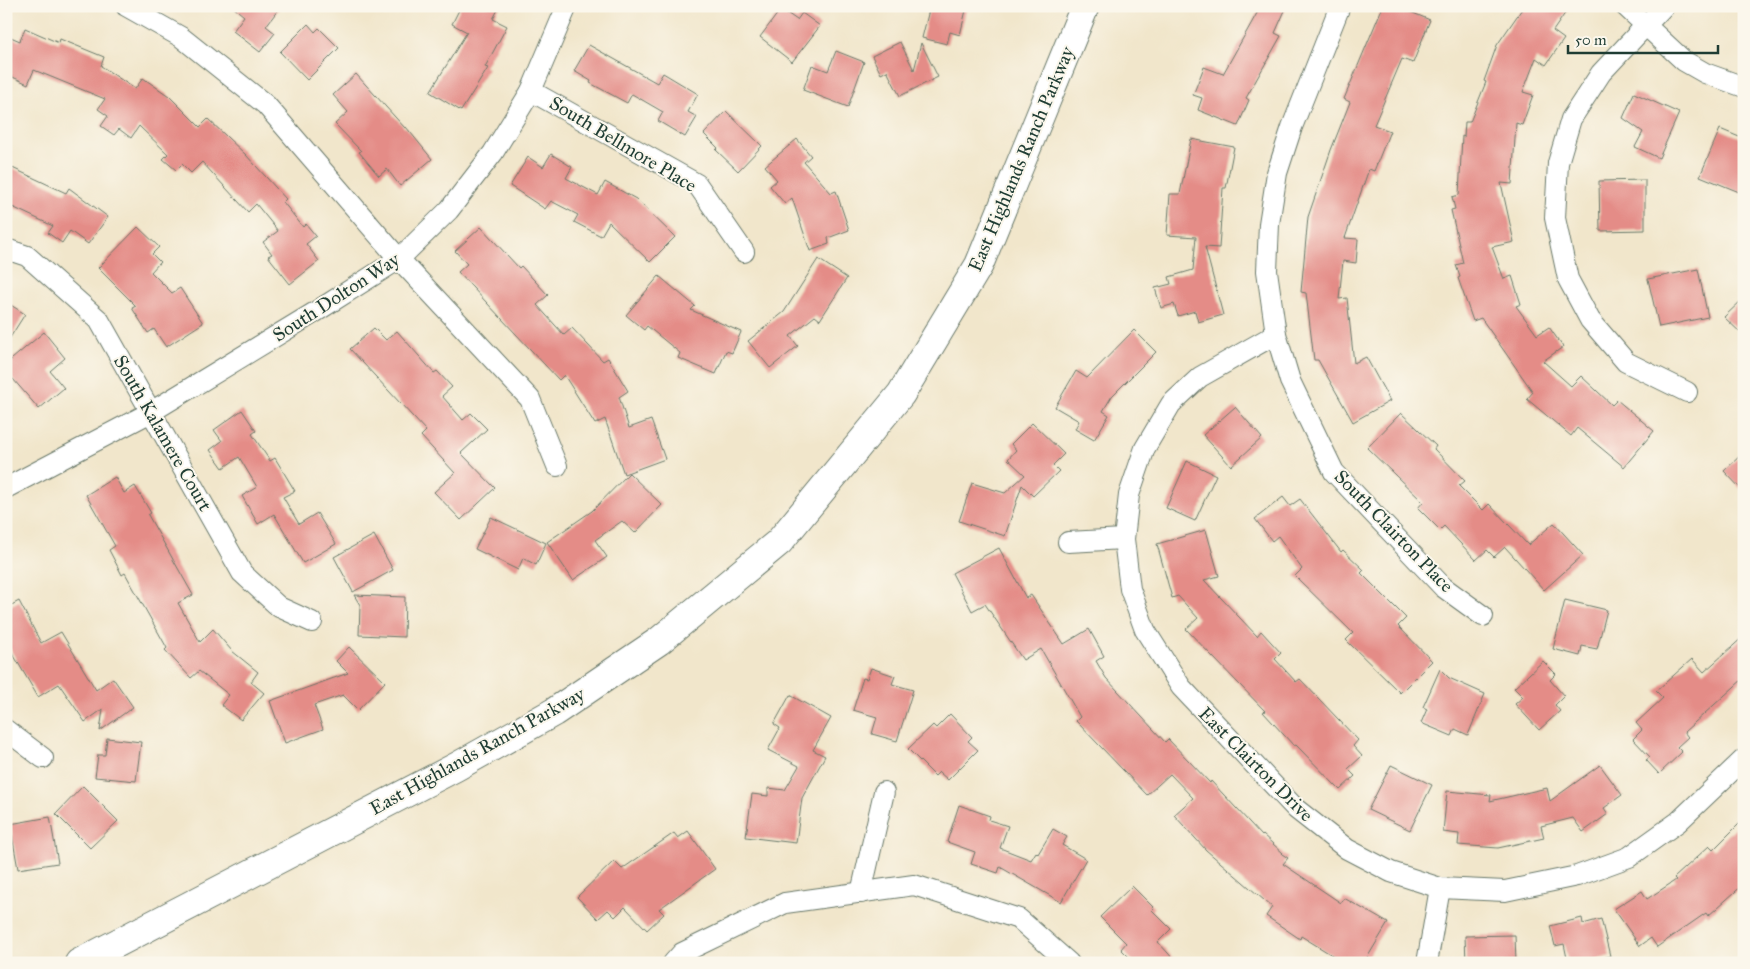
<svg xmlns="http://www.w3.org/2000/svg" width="1750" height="969" viewBox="0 0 1750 969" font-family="'IM FELL Great Primer',serif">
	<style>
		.building { fill: #e48c87 }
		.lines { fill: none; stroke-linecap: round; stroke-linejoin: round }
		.street-casing { stroke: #687869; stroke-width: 22 }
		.primary-casing { stroke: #687869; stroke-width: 30 }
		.street { stroke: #fff; stroke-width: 20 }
		.primary { stroke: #fff; stroke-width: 28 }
		.labels { text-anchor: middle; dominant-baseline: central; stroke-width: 4; stroke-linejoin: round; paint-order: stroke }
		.street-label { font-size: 19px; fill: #1f3d34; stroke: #fbf7ec }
	</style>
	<rect width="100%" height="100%" fill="#fbf7ec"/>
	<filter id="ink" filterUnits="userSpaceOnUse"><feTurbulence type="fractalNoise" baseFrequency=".02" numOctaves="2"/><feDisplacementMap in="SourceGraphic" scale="10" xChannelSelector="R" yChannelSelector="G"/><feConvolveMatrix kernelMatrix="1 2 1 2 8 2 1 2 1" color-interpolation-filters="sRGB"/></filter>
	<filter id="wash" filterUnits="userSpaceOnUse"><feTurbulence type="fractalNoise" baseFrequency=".0096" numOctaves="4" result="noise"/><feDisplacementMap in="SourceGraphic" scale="20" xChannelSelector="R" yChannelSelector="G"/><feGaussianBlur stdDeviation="1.12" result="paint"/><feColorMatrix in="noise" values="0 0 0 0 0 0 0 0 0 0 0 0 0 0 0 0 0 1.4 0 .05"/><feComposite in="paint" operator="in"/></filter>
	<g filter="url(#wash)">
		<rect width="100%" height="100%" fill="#f1e6cb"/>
		<g id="blocks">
			<g class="building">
				<polygon points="232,6 281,6 266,26 275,33 260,52 233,31 244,16"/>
				<polygon points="461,6 500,6 493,19 507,26 485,67 488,68 461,111 430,92 467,32 452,24"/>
				<polygon points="930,6 967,6 960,35 950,32 947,44 922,38"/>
				<polygon points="1261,6 1287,6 1275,33 1281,36 1246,98 1249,100 1238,126 1198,110 1202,98 1193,95 1204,67 1223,74"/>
				<polygon points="1383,6 1396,6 1430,20 1413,63 1402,59 1374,125 1390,131 1374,171 1369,169 1345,238 1358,239 1356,263 1343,261 1339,299 1347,298 1354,363 1366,357 1390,401 1353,422 1318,360 1314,360 1306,293 1301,292 1308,217 1331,150 1350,102 1344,99"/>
				<polygon points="1524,6 1570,6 1553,31 1564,39 1546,65 1536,58 1523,92 1533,95 1522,125 1516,123 1512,184 1501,183 1514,242 1492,247 1504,279 1512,276 1521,304 1516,306 1537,335 1549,327 1563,347 1543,361 1571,386 1581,376 1612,405 1617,400 1654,431 1624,467 1577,428 1571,436 1527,399 1533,392 1481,318 1473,321 1458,278 1460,277 1456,265 1463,263 1451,210 1455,209 1452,197 1459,195 1462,136 1464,137 1465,122 1470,122 1486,82 1484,81 1497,45"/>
				<polygon points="781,9 797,20 802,13 820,26 792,62 760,37"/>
				<polygon points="308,24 315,32 319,28 339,48 307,80 280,52"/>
				<polygon points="25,28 59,43 60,39 104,57 101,66 135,89 143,78 169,96 200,127 208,119 246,155 286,199 283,202 303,227 306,224 316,236 306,244 319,261 290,284 268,256 272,254 263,242 278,231 256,204 248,212 202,162 191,173 182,164 176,170 163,159 168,154 139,126 131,138 119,129 114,135 101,126 108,116 98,109 105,99 34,70 28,84 6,74 6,35 20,41"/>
				<polygon points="900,42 914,70 921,43 938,77 900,96 887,71 881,74 872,56"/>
				<polygon points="589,45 657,83 663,73 698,94 688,112 697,117 685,137 658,121 663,112 632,94 627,103 590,83 591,81 574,71"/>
				<polygon points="836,51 864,62 848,107 803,90 812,65 828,71"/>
				<polygon points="356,74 405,128 406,127 432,159 400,186 387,169 379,176 359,152 361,151 335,124 348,112 333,95"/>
				<polygon points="1634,93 1679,113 1659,158 1635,147 1643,132 1623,118"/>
				<polygon points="726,111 762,146 738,171 716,150 718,148 704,134"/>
				<polygon points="1720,129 1744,139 1744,194 1700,176"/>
				<polygon points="797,139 811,156 804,162 831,193 836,191 849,230 828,238 829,244 810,251 792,198 785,204 770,186 777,180 765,166"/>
				<polygon points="1191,139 1234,147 1226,188 1223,188 1219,248 1205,247 1223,315 1198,322 1195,311 1178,316 1174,304 1161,308 1155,288 1171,284 1169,277 1193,270 1196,237 1167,235 1170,194 1180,194"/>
				<polygon points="551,154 572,167 566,178 598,195 605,182 636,199 675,237 650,262 609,222 601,236 574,222 578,215 551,201 545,209 510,186 528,157 543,167"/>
				<polygon points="6,165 66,193 69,188 108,217 88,244 70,231 62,243 48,233 53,226 6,204"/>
				<polygon points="1645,180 1645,230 1600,231 1599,181"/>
				<polygon points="138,227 159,247 152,254 160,262 151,272 172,293 180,288 203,323 166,347 154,329 148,333 132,308 136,306 98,268"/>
				<polygon points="481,227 519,268 521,266 548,295 537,305 564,335 572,328 603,361 608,358 628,391 619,397 629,428 651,420 665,459 624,474 605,419 595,424 564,375 559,380 458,272 467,264 455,251"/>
				<polygon points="818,259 847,278 820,320 815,316 790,336 798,346 770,368 748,341 784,312"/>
				<polygon points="1698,269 1708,317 1659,327 1648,279"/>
				<polygon points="659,276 695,306 691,310 741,332 732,353 726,351 716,374 678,358 680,353 647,326 644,330 626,315"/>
				<polygon points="1744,298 1744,336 1724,317"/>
				<polygon points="6,302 25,314 6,344"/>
				<polygon points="374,328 386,340 397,331 434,373 437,371 452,387 442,396 463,420 471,413 487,429 461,453 495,488 461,520 434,492 455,473 421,436 426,431 350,349"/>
				<polygon points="1134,330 1156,352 1112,396 1103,411 1109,415 1094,440 1075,429 1079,421 1055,407 1076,371 1087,378"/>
				<polygon points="44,332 65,358 50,371 64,388 39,409 6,371 6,364"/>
				<polygon points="1235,407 1262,438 1231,466 1203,435"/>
				<polygon points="242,410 256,431 252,434 270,461 275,458 295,491 283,497 299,524 317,513 336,544 303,563 274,514 258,524 242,496 257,487 239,457 223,468 210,450 222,441 214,430"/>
				<polygon points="1401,413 1436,446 1434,449 1465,481 1459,486 1483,510 1489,504 1528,545 1554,523 1583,555 1544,590 1505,547 1494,557 1487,550 1476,560 1444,526 1440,530 1418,508 1423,502 1367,448"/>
				<polygon points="1032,423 1064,454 1053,465 1059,471 1033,496 1022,485 1005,536 959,521 972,483 1005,493 1025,475 1008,459 1016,450 1011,444"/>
				<polygon points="1744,452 1744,492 1724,471"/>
				<polygon points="1187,461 1216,475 1195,521 1166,508"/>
				<polygon points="629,473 662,505 635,533 622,521 595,540 607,557 573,580 547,542 592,511"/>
				<polygon points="115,477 124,493 135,486 151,513 148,515 193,595 178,603 200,642 213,629 232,651 258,672 251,682 264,693 241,720 221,705 229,695 199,671 191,678 165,650 167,648 125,573 122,575 109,550 115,546 86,495"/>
				<polygon points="1283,497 1290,506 1300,499 1341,552 1343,550 1364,570 1361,573 1406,618 1398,626 1432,661 1400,693 1346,640 1353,633 1295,576 1302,569 1278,536 1272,541 1255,519"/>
				<polygon points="491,517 546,543 536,565 523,558 518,570 475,549"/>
				<polygon points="1206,530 1219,576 1204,580 1257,636 1261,631 1281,653 1275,659 1296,682 1300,679 1358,740 1353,746 1362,756 1348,769 1355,776 1340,790 1296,745 1294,746 1263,712 1265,711 1186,629 1198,618 1178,596 1172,598 1157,544"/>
				<polygon points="374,535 393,570 353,592 334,557"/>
				<polygon points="999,548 1026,598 1031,595 1064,644 1089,629 1104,656 1096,661 1106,678 1165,742 1168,739 1210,783 1211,781 1262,836 1263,835 1283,853 1282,854 1288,858 1283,864 1341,903 1344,898 1388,923 1364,963 1345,963 1301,936 1300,939 1266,916 1272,907 1206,850 1174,815 1193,798 1170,774 1147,795 1076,721 1080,717 1041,649 1023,660 985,604 972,611 952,573"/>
				<polygon points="354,595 405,597 404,637 359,635 360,605"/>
				<polygon points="1565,600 1607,610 1597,649 1582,646 1580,656 1553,649"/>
				<polygon points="19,601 41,643 61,632 96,690 113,678 133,707 100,731 103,709 85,722 59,684 38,697 6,642 6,608"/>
				<polygon points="1744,636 1744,678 1684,732 1688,737 1677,747 1682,752 1659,774 1646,760 1650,757 1633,739 1642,730 1636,723 1663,698 1656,691 1692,659 1704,672"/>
				<polygon points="349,647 385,682 358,710 343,695 314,705 323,729 285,743 270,701 348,673 336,661"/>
				<polygon points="1543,661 1556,674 1550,680 1564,696 1555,705 1560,711 1539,730 1515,704 1523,697 1514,688"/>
				<polygon points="871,668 895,676 892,684 913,690 897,741 872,734 877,717 853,710 863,678 867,679"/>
				<polygon points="1440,669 1449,678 1485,694 1468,735 1455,729 1452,736 1421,723 1427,709 1423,707"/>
				<polygon points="790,695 831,718 813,750 825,756 802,798 796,843 746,837 752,794 768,796 768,788 785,790 799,766 768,750 780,728 774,724"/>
				<polygon points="950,714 972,737 968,741 978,750 948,780 939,772 935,776 908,749 933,725 936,728"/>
				<polygon points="107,738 141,742 136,781 95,777 98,755 105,755"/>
				<polygon points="1391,765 1432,785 1410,830 1368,810"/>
				<polygon points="1600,765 1622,795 1604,808 1608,814 1583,832 1573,818 1541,826 1544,838 1498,848 1458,845 1459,834 1443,832 1447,791 1491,795 1490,801 1547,788 1550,801"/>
				<polygon points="83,786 118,821 90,848 56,814"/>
				<polygon points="959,805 990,816 989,820 1008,826 1000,848 1031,860 1036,852 1038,854 1053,829 1067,837 1062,845 1086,859 1061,902 1000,867 998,873 971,864 975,852 947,842"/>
				<polygon points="50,817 58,863 18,869 10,824"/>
				<polygon points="1744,819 1744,884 1708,916 1706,913 1657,947 1651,938 1640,946 1614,909 1642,891 1647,899 1676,880 1674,878 1709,846 1713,850"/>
				<polygon points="688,831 715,869 659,909 664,914 647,930 625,907 615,917 608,910 598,919 577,897 614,861 622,869 674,833 678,838"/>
				<polygon points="1132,886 1154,908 1152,910 1171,929 1158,942 1177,963 1135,963 1121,949 1126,943 1100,917"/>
				<polygon points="1582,918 1583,924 1601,919 1610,956 1586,963 1568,963 1564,944 1555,946 1550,926"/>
				<polygon points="1515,935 1516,963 1466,963 1465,936"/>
			</g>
		</g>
	</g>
	<g filter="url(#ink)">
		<use href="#blocks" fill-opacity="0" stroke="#687869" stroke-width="1"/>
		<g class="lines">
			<g class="street-casing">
				<g id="street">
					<polyline points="126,6 181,37 266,105 399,259 530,399 557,466"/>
					<polyline points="1340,6 1292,127 1277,173 1269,224 1267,271 1276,334 1290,381 1334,472 1443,587 1483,616"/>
					<polyline points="1625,6 1684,61 1705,73 1744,87"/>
					<polyline points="1664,6 1601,73 1571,119 1558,163 1555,218 1568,279 1590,320 1626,362 1687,392"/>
					<polyline points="531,91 697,184 744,252"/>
					<polyline points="6,249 27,256 99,320 242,573 279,607 312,622"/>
					<polyline points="1276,334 1200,377 1171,404 1145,448 1129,495 1124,539 1130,589 1145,630 1181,687 1296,809 1347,849 1391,872 1440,888 1505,891 1577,876 1629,857 1678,822 1744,759"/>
					<polyline points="6,488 151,412 317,311 399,259 449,210 493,153 531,91 567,6"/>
					<polyline points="1068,542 1124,539"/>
					<polyline points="6,730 43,758"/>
					<polyline points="861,893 884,792"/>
					<polyline points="673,963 682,953 785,903 914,885 1019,919 1069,963"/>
					<polyline points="1427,963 1440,888"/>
				</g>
			</g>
			<g class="primary-casing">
				<polyline id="primary" points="79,963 456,767 554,712 659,641 779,542 901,394 979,265 1085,6"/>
			</g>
			<use href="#street" class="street"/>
			<use href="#primary" class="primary"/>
		</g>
	</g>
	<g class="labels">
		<g class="street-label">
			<text transform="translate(623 144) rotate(31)">South Bellmore Place</text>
			<text transform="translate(1021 159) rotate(-67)">East Highlands Ranch Parkway</text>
			<text transform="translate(336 297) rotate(-33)">South Dolton Way</text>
			<text transform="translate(163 433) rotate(60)">South Kalamere Court</text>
			<text transform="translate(1394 531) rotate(46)">South Clairton Place</text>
			<text transform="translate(477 751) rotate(-29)">East Highlands Ranch Parkway</text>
			<text transform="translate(1256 764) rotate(45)">East Clairton Drive</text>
		</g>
	</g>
	<rect width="1750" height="969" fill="none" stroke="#fbf7ec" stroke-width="25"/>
	<path d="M1568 45v8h150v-8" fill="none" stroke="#1f3d34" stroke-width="2.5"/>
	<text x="1575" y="45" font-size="15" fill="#1f3d34" stroke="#fbf7ec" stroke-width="4" paint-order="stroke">50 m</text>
</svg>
